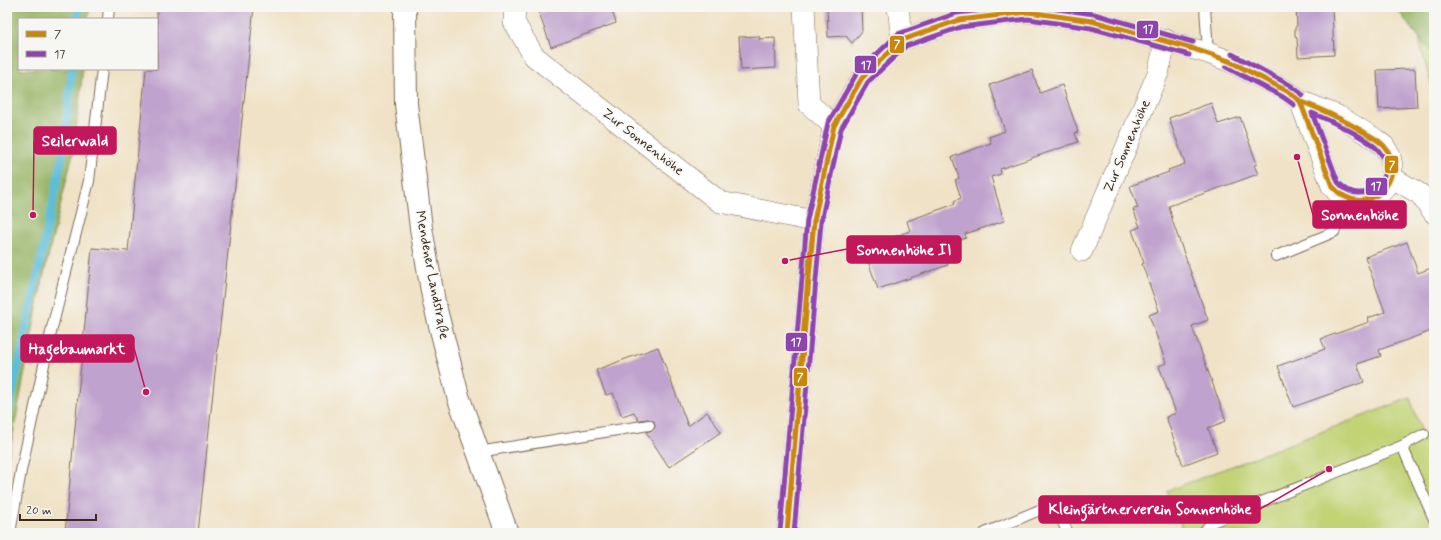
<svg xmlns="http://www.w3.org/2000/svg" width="1441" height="540" viewBox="0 0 1441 540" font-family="Mynerve,sans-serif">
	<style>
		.green { fill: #c2d376; stroke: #7e7e4a }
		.forest { fill: #99b567; stroke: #6a7042 }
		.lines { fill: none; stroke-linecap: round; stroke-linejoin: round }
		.stream { stroke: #5bbeda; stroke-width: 8 }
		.building { fill: #bfa2cd }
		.lane-casing { stroke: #7a6a59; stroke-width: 12 }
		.street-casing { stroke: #7a6a59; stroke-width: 22 }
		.secondary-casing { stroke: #7a6a59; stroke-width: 24 }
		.lane { stroke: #fff; stroke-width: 10 }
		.street { stroke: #fff; stroke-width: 21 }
		.secondary { stroke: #fff; stroke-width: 22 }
		.bus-1-casing { stroke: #f6f6f2; stroke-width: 8 }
		.bus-2-casing { stroke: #f6f6f2; stroke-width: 8 }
		.bus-1 { stroke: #c88708; stroke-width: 5 }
		.bus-2 { stroke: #8e44ad; stroke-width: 5 }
		.labels { text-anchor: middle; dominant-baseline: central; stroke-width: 3.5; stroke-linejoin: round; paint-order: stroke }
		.street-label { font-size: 14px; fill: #3b2a1e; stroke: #f6f6f2 }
		.leader { fill: none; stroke: #c2185b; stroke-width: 1.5 }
		.callout-dot { fill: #c2185b; stroke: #f6f6f2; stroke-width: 1.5 }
		.callout { fill: #c2185b; stroke: #c2185b; stroke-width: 1.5 }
		.callout-label { font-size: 15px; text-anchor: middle; font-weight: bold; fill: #fff }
		.line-badge { stroke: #f6f6f2; stroke-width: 1.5 }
		.badge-label { font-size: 11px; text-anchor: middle; font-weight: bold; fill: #fff }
	</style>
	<rect width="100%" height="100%" fill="#f6f6f2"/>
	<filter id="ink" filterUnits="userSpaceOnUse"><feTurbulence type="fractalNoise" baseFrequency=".025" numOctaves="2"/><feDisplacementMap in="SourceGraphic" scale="8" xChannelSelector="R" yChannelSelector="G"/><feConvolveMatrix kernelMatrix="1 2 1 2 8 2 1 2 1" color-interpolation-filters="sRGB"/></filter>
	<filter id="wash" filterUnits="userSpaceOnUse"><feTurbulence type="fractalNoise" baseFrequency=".012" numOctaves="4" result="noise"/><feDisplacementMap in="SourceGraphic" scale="16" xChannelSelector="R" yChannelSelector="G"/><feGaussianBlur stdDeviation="0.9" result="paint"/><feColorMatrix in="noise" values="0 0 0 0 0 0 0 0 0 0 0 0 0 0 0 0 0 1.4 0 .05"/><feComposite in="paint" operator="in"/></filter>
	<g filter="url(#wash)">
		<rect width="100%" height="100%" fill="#f0e2c6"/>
		<g class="green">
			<polygon points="1414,7 1434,7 1434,93 1422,52"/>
			<polygon points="1410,398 1427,447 1434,444 1434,533 1184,533 1167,491"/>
		</g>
		<g class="forest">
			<polygon points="7,7 90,7 88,19 19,19 19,69 83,69 74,149 42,282 7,466"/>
			<polygon points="1395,7 1434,7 1434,56"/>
		</g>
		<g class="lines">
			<g class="stream">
				<polyline points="77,19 79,7"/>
				<polyline points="7,419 63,153 72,69"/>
			</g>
		</g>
		<g id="blocks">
			<g class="building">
				<polygon points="157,7 254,7 198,533 65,533 92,248 128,251 146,69 157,69"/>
				<polygon points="557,7 611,7 616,23 551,47 539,13"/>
				<polygon points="827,7 861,7 862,31 852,43 846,36 828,37"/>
				<polygon points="1296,7 1332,7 1334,55 1298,57 1297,38 1295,36 1295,28 1297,25"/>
				<polygon points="759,36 759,39 775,38 776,68 741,70 739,37"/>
				<polygon points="1415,69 1417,107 1379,109 1377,70"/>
				<polygon points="1032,70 1040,93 1062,85 1078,132 1075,133 1078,142 1000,169 1001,174 991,177 1004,221 965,234 966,238 942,247 948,265 878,289 863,248 910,231 907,221 955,204 954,201 961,198 955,180 959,178 952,157 991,143 989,137 1005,131 990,85"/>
				<polygon points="1211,103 1218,124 1240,117 1257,164 1254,165 1258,174 1169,206 1173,223 1208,320 1192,326 1226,421 1208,428 1217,452 1183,465 1166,417 1176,413 1159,366 1166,363 1149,315 1159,311 1142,264 1144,263 1132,230 1140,227 1133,209 1138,208 1130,186 1169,172 1168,170 1185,164 1169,118"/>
				<polygon points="1407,242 1418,273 1434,267 1434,330 1379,350 1381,356 1357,364 1364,382 1293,407 1278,366 1325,349 1321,339 1369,322 1368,318 1385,312 1365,257"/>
				<polygon points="658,347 688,426 707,412 721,432 669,467 646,432 653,430 655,427 654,421 648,419 638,420 634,412 622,416 613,393 606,395 596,370"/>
			</g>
		</g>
	</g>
	<g filter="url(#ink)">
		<use href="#blocks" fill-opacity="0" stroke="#7a6a59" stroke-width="1"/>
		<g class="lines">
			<g class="lane-casing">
				<g id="lane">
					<polyline points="1205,7 1208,53"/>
					<polyline points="108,19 109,7"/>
					<polyline points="1276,256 1334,232 1351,200"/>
					<polyline points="1424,434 1402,446 1434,519"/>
					<polyline points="478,452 649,425"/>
					<polyline points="10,533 21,471 52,328 89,181 102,69"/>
					<polyline points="985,533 1049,506 1056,508 1068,533"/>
					<polyline points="1203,533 1212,522 1402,446"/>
				</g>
			</g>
			<g class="street-casing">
				<g id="street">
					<polyline points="515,7 514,22 534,56 720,202 814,221"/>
					<polyline points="804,7 809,104 834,126"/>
					<polyline points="898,7 902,40"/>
					<polyline points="1391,177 1420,194 1434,213"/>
					<polyline points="1082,251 1158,73 1166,40"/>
					<polyline points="787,533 814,221 834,126 862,78 902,40 959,20 1028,12 1092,21 1208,53 1229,61 1287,91 1300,101 1338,116 1375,139 1384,146 1390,156 1392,166 1391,177 1386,187 1378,195 1369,200 1358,201 1348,199 1339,194 1332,186 1300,101"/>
				</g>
			</g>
			<g class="secondary-casing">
				<polyline id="secondary" points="405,7 406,104 421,228 434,302 458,396 507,533"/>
			</g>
			<use href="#lane" class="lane"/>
			<use href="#street" class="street"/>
			<use href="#secondary" class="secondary"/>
			<g class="bus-1-casing">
				<g id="bus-1">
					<polyline points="1092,21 1191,48"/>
					<polyline points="1092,21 1191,48"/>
					<polyline points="1191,48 1229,61"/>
					<polyline points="1191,48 1229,61"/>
					<polyline points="1229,61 1287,91 1300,101"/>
					<path d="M 1300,101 C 1323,110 1342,119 1364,132 C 1370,136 1379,140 1384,146 C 1411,176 1366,225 1332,186 Z"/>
					<polygon points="814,221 787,533 809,265"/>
					<polyline points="814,221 834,126 862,78 902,40 959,20 1028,12 1092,21"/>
				</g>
			</g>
			<g class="bus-2-casing">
				<g id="bus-2">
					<polyline points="1043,7 1094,14 1193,42"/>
					<polyline points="1232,54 1290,85 1303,95"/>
					<polyline points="1226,67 1283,97 1294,105"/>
					<path d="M 1312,113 C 1329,120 1368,138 1379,151 C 1400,177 1363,211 1338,182 Z"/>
					<polyline points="780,532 807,220 828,123 857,73 898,34 957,13 1010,7"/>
					<polyline points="794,533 821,222 841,129 868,82 906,46 961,27 1028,19 1091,28 1189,55"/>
				</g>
			</g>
			<use href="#bus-1" class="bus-1"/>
			<use href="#bus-2" class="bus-2"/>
		</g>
	</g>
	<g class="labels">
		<g class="street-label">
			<text transform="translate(643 142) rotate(38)">Zur Sonnenhöhe</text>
			<text transform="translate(1127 146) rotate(-67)">Zur Sonnenhöhe</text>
			<text transform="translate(432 275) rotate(79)">Mendener Landstraße</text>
		</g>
	</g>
	<path class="leader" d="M33 215L34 141M1297 157L1313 215M785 261L847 249M146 392L134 348M1329 469L1260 509"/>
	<g class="callout-dot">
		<circle cx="33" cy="215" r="4"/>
		<circle cx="1297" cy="157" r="4"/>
		<circle cx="785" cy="261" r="4"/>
		<circle cx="146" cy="392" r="4"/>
		<circle cx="1329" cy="469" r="4"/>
	</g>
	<g class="callout">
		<rect x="34" y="127" width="82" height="27" rx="4"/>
		<rect x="1313" y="201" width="93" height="27" rx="4"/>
		<rect x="847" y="236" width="114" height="27" rx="4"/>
		<rect x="21" y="335" width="113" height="27" rx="4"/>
		<rect x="1039" y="496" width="221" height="27" rx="4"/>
	</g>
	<g class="callout-label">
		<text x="75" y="146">Seilerwald</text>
		<text x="1360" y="220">Sonnenhöhe</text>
		<text x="904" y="255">Sonnenhöhe II</text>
		<text x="77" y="354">Hagebaumarkt</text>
		<text x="1150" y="514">Kleingärtnerverein Sonnenhöhe</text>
	</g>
	<g class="line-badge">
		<rect x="1136" y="20" width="23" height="19" rx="4" fill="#8e44ad"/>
		<rect x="889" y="35" width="16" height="19" rx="4" fill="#c88708"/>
		<rect x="854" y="55" width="23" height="19" rx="4" fill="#8e44ad"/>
		<rect x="1384" y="155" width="15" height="19" rx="4" fill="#c88708"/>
		<rect x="1365" y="177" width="23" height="19" rx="4" fill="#8e44ad"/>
		<rect x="785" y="332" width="23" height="20" rx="4" fill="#8e44ad"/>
		<rect x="793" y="367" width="15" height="20" rx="4" fill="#c88708"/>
	</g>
	<g class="badge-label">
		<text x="1148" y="33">17</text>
		<text x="897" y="48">7</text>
		<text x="866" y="69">17</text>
		<text x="1392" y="169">7</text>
		<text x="1376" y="190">17</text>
		<text x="796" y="346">17</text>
		<text x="800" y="381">7</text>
	</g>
	<rect width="1441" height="540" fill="none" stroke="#f6f6f2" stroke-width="24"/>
	<rect x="18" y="18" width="140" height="52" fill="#f6f6f2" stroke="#aba49d"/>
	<rect x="26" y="31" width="20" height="6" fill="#c88708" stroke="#aba49d"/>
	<text x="54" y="38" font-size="12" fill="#3b2a1e">7</text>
	<rect x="26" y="51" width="20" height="6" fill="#8e44ad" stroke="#aba49d"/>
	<text x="54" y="58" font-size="12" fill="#3b2a1e">17</text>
	<path d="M20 514v6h76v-6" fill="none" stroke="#3b2a1e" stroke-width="2"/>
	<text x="26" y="514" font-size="12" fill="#3b2a1e" stroke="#f6f6f2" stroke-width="3" paint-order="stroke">20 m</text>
</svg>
